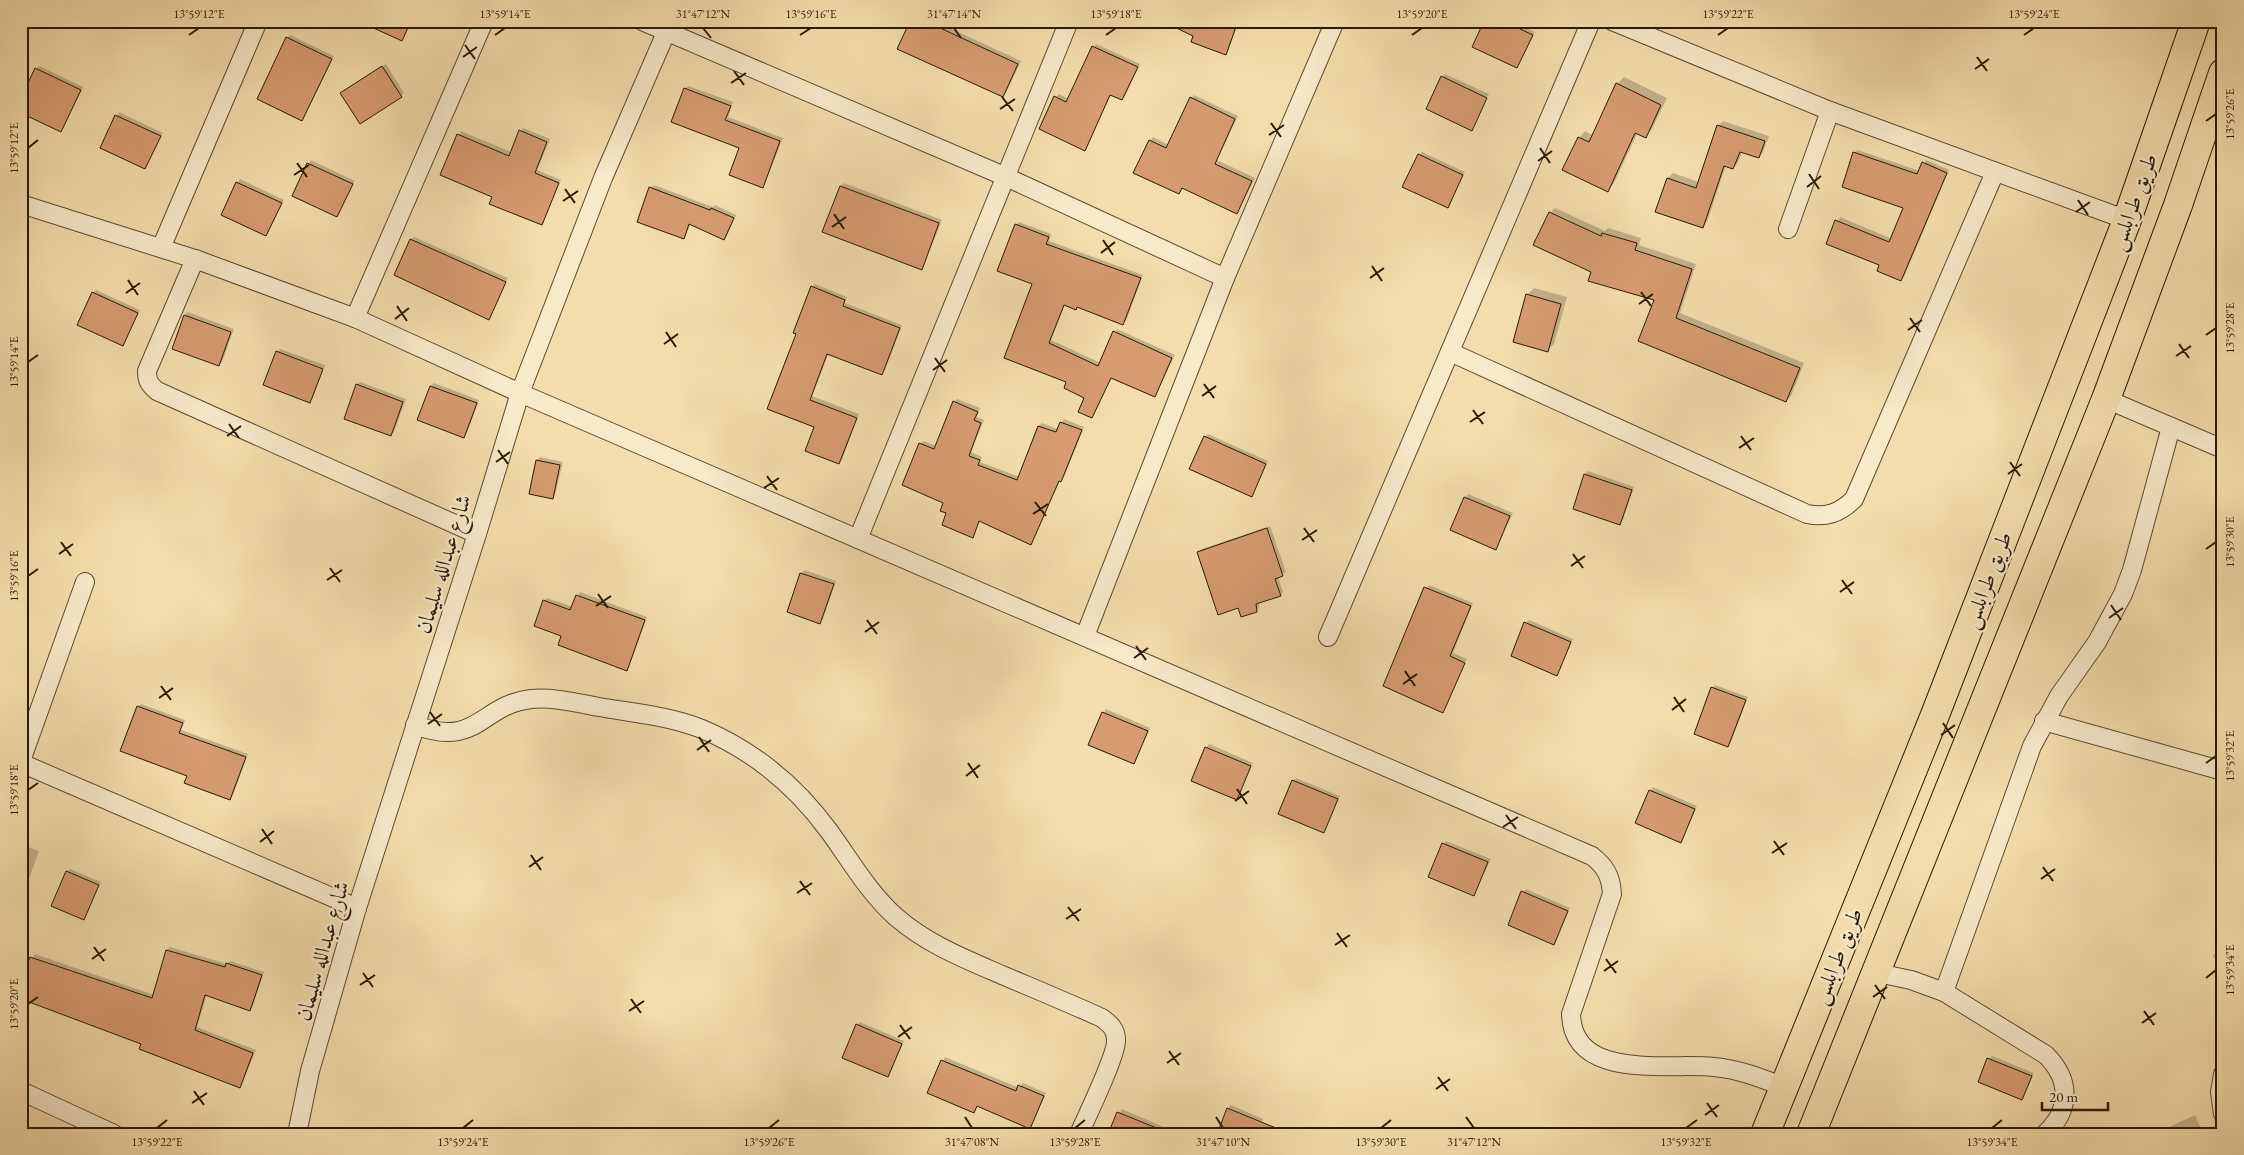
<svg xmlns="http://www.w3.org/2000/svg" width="2244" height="1155" viewBox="0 0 2244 1155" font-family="'EB Garamond',Amiri,serif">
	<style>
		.shadow { fill: #0003 }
		.building { fill: #d69b71; stroke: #281905 }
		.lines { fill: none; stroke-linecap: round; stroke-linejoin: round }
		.minor-casing { stroke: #5b4a2f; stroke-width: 20 }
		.trunk-casing { stroke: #281905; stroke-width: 30 }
		.minor { stroke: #f8e9c9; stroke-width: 18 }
		.trunk { stroke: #f4ddac; stroke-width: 28 }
		.ticks { fill: none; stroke: #281905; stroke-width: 2 }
		.labels { text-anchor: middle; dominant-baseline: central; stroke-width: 4.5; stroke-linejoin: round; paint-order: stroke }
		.street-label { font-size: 22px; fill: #281905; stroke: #f8e9c9 }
		.neatline { fill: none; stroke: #281905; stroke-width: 2 }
		.ticks-label { font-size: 12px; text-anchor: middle; fill: #281905 }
	</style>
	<rect width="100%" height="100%" fill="#f4ddac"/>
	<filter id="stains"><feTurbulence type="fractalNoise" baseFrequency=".004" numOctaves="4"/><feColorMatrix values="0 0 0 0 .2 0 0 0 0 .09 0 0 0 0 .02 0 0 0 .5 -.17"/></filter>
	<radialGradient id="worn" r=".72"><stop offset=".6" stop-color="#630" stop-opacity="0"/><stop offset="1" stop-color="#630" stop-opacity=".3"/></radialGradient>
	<g class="shadow">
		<polygon points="364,21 412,21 402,40"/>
		<polygon points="911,21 934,21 1021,61 1006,93 1003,96"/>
		<polygon points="1014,21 1033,21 1028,28"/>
		<polygon points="1164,21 1239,21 1228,51 1225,54"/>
		<polygon points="1485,21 1512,21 1535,32 1517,67"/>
		<polygon points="290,35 334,56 302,119 287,38"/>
		<polygon points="1096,44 1140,64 1125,96 1122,99 1111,94 1084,149 1056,97 1059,94 1069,99"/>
		<polygon points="386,64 404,93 401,96 345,90"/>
		<polygon points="39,66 83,87 61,131 36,69"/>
		<polygon points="1445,74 1489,94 1471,129 1442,77"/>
		<polygon points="1624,77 1667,98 1652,129 1646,136 1638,132 1614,183 1607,190 1579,138 1585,131 1593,135 1617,84"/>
		<polygon points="688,86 733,102 728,117 783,138 765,183 762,187 741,147 685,89"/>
		<polygon points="1194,95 1238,116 1217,160 1255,178 1237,213 1183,187 1178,193 1150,141 1153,137 1169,145"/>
		<polygon points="119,112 163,133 145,168 101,147"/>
		<polygon points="1723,121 1769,136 1763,152 1758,157 1742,151 1738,163 1733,168 1726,165 1707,222 1702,227 1668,178 1673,173 1699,182 1718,126"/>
		<polygon points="523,128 550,139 537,170 561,180 541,223 493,197 441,175 461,131 511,152"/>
		<polygon points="1858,150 1920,171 1926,160 1949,170 1904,277 1901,280 1881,265 1827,243 1840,217 1892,239 1905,207 1854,153"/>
		<polygon points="1422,152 1465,172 1448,207 1419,155"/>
		<polygon points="311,160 355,181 337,216 294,195"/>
		<polygon points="240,179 284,200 266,235 222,214"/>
		<polygon points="844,183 942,220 924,265 921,268 824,232 841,186"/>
		<polygon points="654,185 713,207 715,205 736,215 727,236 724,239 691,224 684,238 651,188"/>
		<polygon points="1555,208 1605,231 1608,228 1641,238 1639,245 1696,264 1680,313 1804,363 1791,396 1786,401 1640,341 1656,299 1592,271 1550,213"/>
		<polygon points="1019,222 1051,234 1049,241 1143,275 1126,321 1122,324 1077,306 1065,304 1051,340 1101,363 1117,329 1175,355 1155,396 1112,377 1091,417 1086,397 1068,382 1005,357 1034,284 1016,225"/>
		<polygon points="414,237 508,278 489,318 411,240"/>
		<polygon points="815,284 847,297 845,303 902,325 885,370 882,373 829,353 812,396 859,414 842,460 838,463 815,426 769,408 797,334 812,287"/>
		<polygon points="1534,288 1567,297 1554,344 1547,351 1527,295"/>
		<polygon points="96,290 140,310 122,345 93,293"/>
		<polygon points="188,312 234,329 222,362 218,365 173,348 185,315"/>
		<polygon points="280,349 325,365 313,398 310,401 277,352"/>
		<polygon points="360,382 406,399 394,432 390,435 357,385"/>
		<polygon points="434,383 479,400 467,433 464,436 431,386"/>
		<polygon points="957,399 980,408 977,417 984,420 971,452 982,457 980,462 1020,477 1039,426 1042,423 1058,429 1064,419 1084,427 1064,477 1060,480 1031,543 981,520 972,536 948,512 920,444 924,441 936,446 954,402"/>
		<polygon points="1208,434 1268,461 1252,495 1205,437"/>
		<polygon points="540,457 563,462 555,495 552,498 530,493 537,460"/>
		<polygon points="1588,471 1634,487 1623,520 1620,523 1585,475"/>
		<polygon points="1468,494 1513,513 1496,548 1452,529"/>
		<polygon points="1270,526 1286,572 1278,577 1283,592 1280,595 1259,602 1259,608 1256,611 1199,552 1202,549"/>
		<polygon points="805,570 836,581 823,619 820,622 788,611 801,573"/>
		<polygon points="1429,585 1473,603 1453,653 1467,659 1443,711 1426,588"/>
		<polygon points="580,592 647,617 629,667 626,670 563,635 544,601 547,598 573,607"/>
		<polygon points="1529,620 1573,639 1557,674 1526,623"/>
		<polygon points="1715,685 1748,697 1731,742 1728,745 1712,688"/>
		<polygon points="141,704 185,720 181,730 248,754 233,795 230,798 188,775 138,707"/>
		<polygon points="1106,709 1150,728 1134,763 1089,744"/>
		<polygon points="1209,744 1253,763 1237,798 1206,748"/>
		<polygon points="1296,778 1340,796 1324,832 1293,781"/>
		<polygon points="1653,787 1697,806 1681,842 1650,791"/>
		<polygon points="1446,841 1491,859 1474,894 1443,844"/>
		<polygon points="21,844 39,851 28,882 25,885 21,884"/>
		<polygon points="70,869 101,882 84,919 67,872"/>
		<polygon points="1526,889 1570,908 1553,943 1522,892"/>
		<polygon points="2223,938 2223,962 2213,957"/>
		<polygon points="170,947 227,964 230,961 264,972 253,1006 250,1009 207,994 197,1027 256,1050 242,1084 239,1087 143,1044 21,998 21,964 28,966 35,954 154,995 167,950"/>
		<polygon points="860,1022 904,1041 888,1076 857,1025"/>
		<polygon points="1992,1056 2034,1073 2022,1099 1989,1059"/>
		<polygon points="945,1057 1019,1088 1023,1083 1046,1093 1032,1124 1029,1127 978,1105 973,1111 929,1093"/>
		<polygon points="1231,1105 1263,1119 1257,1134 1228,1109"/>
		<polygon points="1122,1109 1166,1128 1164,1134 1110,1134"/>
		<polygon points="2195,1115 2203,1134 2160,1134 2163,1130"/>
		<polygon points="851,1128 864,1134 847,1134"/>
	</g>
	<g class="building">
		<polygon points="358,21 411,21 402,41"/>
		<polygon points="910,21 925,21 1018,64 1003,97 897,49"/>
		<polygon points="1162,21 1238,21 1226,55 1191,42 1193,36"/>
		<polygon points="1484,21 1503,21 1533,35 1517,68 1472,47"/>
		<polygon points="286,37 332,59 302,121 257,99"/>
		<polygon points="1092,46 1138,67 1122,100 1110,95 1085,151 1039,129 1054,96 1066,102"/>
		<polygon points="382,66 402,97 360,124 340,93"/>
		<polygon points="35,68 81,90 61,132 21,113 21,98"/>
		<polygon points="1441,76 1487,98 1472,131 1426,109"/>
		<polygon points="1616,83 1661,105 1646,138 1635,133 1608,192 1562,170 1578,137 1589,142"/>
		<polygon points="684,88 731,106 725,120 780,141 763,188 729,175 739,148 671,122"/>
		<polygon points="1190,97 1235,119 1215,164 1252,181 1237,214 1182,188 1179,194 1133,173 1149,140 1166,148"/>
		<polygon points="115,115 161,136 145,169 100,148"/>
		<polygon points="1717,125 1765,141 1759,158 1740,152 1733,169 1724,166 1703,228 1655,212 1667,178 1696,188"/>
		<polygon points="519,130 547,142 535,173 559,183 542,225 489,204 492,197 440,175 457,134 509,156"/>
		<polygon points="1853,152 1917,174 1922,162 1947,173 1901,281 1877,271 1879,265 1826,244 1835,220 1889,242 1903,208 1842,187"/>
		<polygon points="1418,154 1463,175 1448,208 1402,187"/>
		<polygon points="307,163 353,184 337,217 292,196"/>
		<polygon points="236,182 282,203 266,236 221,215"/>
		<polygon points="840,186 939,223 922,270 822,232"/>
		<polygon points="649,187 710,210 711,208 734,218 724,240 689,224 684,239 637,222"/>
		<polygon points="1549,212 1601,236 1602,233 1637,243 1635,250 1692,269 1676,318 1800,368 1786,402 1638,341 1654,300 1588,281 1591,272 1533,245"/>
		<polygon points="1015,224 1049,237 1046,244 1141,278 1123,325 1077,307 1076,310 1064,305 1049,343 1098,366 1113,331 1172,358 1155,397 1111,378 1092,418 1078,412 1084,398 1064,388 1066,382 1004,358 1032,284 997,271"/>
		<polygon points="410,239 506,282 489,320 394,275"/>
		<polygon points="811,286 845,300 843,306 900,328 882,375 827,354 810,400 857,418 839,464 805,451 814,427 767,409 796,334 793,333"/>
		<polygon points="92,292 138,313 123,346 77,325"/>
		<polygon points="1526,294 1561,304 1548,352 1513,342"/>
		<polygon points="184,315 231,332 219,366 172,349"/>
		<polygon points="276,351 323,369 310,403 263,385"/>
		<polygon points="356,384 403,402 391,436 344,419"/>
		<polygon points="430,386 477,403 464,438 417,420"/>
		<polygon points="953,401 978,412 974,420 981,423 969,456 980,460 978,465 1017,480 1038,426 1056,432 1060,422 1082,430 1061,482 1059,481 1031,545 979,521 973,538 942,525 946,513 940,511 943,503 902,485 919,443 934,449"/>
		<polygon points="1204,436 1266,464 1252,497 1189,469"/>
		<polygon points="536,460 560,465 553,499 529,494"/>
		<polygon points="1584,474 1632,490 1620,525 1573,509"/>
		<polygon points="1464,497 1510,516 1496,550 1450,530"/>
		<polygon points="1267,528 1283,576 1275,579 1281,596 1256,604 1257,612 1241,617 1238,608 1218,615 1197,552"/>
		<polygon points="800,573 834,584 820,624 787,612"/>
		<polygon points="1424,587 1471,606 1450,656 1465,663 1443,713 1383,686"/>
		<polygon points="576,595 645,620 627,671 558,645 561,636 534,626 543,600 570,610"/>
		<polygon points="1524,622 1571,642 1557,676 1511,656"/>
		<polygon points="1711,687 1746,700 1728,747 1694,734"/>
		<polygon points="137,706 183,723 179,733 246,757 230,800 184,783 187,776 120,751"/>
		<polygon points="1102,712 1148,731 1134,764 1088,745"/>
		<polygon points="1205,747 1251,766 1237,800 1191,781"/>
		<polygon points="1292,780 1338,799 1324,833 1278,814"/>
		<polygon points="1649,790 1695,809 1681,843 1635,823"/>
		<polygon points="1442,843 1488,862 1474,896 1428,877"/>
		<polygon points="66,871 99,885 84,920 51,906"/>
		<polygon points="1521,891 1568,911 1554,945 1508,925"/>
		<polygon points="166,950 225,967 226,963 262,975 250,1011 205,995 195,1030 253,1053 240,1088 139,1049 141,1044 21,999 21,968 25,969 30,957 152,998"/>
		<polygon points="856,1024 902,1044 888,1077 842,1058"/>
		<polygon points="1987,1058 2032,1076 2022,1100 1978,1082"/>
		<polygon points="941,1060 1016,1091 1018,1085 1044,1096 1030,1129 977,1106 974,1113 927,1093"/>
		<polygon points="1227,1108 1288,1133 1288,1134 1217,1134"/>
		<polygon points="1117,1112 1169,1133 1169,1134 1108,1134"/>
	</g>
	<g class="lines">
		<g class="minor-casing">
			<g id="minor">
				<polyline points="642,21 1004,176 1225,278"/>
				<polyline points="1612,21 1830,111 2127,220"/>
				<path d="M 21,204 L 195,259 L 355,318 L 520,393 L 1592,856 C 1606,867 1611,877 1612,894 L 1571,1014 C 1573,1082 1670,1062 1714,1067 C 1738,1069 1761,1078 1784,1087"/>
				<polyline points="1788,229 1830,111"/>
				<polyline points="161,248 258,21"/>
				<path d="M 195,259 L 147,371 C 147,381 149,384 157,391 L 477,534"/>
				<polyline points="355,318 484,21"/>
				<path d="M 1450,352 L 1807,514 C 1826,518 1840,513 1854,499 L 1995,172"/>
				<polyline points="2106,399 2223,449"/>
				<polyline points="858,539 1069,21"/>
				<polyline points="1085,636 1225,278 1335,21"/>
				<polyline points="1328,637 1591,21"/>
				<polyline points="2044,721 2223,771"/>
				<path d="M 415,725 C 478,749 480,705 531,699 C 554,697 577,703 599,707 C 634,713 669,716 702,729 C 754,751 796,786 829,831 C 850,860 869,893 896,917 C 927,944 965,959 1002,975 C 1035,989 1069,1003 1102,1018 C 1110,1024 1116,1029 1116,1040 C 1117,1054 1087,1116 1079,1134"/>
				<polyline points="21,761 85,582"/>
				<polyline points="21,763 357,908"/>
				<path d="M 1878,973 L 1911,980 L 1944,992 L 2046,1055 C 2071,1080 2071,1110 2045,1134"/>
				<polyline points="1944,992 2032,746 2059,696 2097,642 2123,594 2132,570 2171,427"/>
				<polyline points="2223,1074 2220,1092 2223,1114"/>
				<polyline points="21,1091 114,1134"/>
				<polyline points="297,1134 310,1071 357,908 477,534 520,393 603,178 671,21"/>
			</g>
		</g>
		<g class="trunk-casing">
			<g id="trunk">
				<polyline points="1765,1134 1935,715 2127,220 2196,21"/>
				<polyline points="1811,1134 2106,399 2178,205 2223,73"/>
			</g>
		</g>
		<use href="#minor" class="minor"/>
		<use href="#trunk" class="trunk"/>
	</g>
	<path class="ticks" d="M 703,28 L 711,38M 954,28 L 961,38M 189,35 L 199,28M 495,35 L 505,28M 800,35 L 811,28M 1106,35 L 1116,28M 1412,35 L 1422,28M 1718,35 L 1728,28M 2024,35 L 2034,28M 465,45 L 475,59M 463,57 L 477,47M 1977,57 L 1987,71M 1975,69 L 1989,59M 734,71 L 744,85M 731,83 L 746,73M 1002,97 L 1013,111M 1000,109 L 1015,99M 2206,121 L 2216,114M 1271,123 L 1281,137M 1269,135 L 1284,125M 28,148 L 38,140M 1540,148 L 1550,163M 1538,161 L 1552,151M 297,163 L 307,177M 1809,174 L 1819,189M 294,175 L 309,165M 1807,187 L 1821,176M 565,189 L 575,203M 2078,200 L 2088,215M 563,201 L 578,191M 2076,212 L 2090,202M 834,214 L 844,229M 832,227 L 846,217M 1103,240 L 1113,255M 1101,253 L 1115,242M 1372,266 L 1382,281M 1370,278 L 1384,268M 128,280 L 138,295M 1641,292 L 1651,306M 126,293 L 140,283M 1639,304 L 1653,294M 397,306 L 407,321M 1910,318 L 1920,332M 395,319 L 409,308M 1908,330 L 1922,320M 666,332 L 676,347M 2206,335 L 2216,328M 664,344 L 678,334M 2179,344 L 2189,358M 2176,356 L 2191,346M 935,358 L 945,372M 28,362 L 38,355M 933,370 L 947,360M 1204,384 L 1214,398M 1202,396 L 1216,386M 1473,410 L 1483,424M 1470,422 L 1485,412M 229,424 L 239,438M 227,436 L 241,426M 1741,436 L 1751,450M 1739,448 L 1754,438M 498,450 L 508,464M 496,462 L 510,452M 2010,462 L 2020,476M 2008,474 L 2022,464M 767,476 L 777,490M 764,488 L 779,478M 1035,502 L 1046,516M 1033,514 L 1048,504M 1304,528 L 1314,542M 1302,540 L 1317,530M 61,542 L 71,556M 2206,549 L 2216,542M 59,554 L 73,544M 1573,554 L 1583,568M 1571,566 L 1585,556M 330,568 L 340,582M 28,576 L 38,569M 327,580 L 342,570M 1842,580 L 1852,594M 1840,592 L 1854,582M 598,594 L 608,608M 2111,605 L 2121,620M 596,606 L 611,596M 2109,618 L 2123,608M 867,620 L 877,634M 865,632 L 879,622M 1136,646 L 1146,660M 1134,658 L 1148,648M 1405,671 L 1415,686M 1403,684 L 1417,674M 161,686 L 171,700M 1674,697 L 1684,712M 159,698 L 173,688M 1672,710 L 1686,699M 430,712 L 440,726M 1943,723 L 1953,738M 428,724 L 442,714M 1941,735 L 1955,725M 699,737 L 709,752M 697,750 L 711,740M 968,763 L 978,778M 2206,763 L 2216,756M 966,776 L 980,765M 1237,789 L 1247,804M 28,790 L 38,783M 1235,801 L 1249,791M 1506,815 L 1516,829M 1503,827 L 1518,817M 262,829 L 272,844M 1774,841 L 1784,855M 260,842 L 274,831M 1772,853 L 1787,843M 531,855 L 541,870M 529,867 L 543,857M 2043,867 L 2053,881M 2041,879 L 2055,869M 800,881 L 810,895M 797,893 L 812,883M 1068,907 L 1079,921M 1066,919 L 1081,909M 1337,933 L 1347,947M 1335,945 L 1350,935M 94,947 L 104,961M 92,959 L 106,949M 1606,959 L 1616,973M 1604,971 L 1618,961M 363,973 L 373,987M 2206,978 L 2216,970M 360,985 L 375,975M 1875,985 L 1885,999M 1873,997 L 1887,987M 631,999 L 641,1013M 28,1004 L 38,997M 629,1011 L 644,1001M 2144,1011 L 2154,1025M 2142,1023 L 2156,1013M 900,1025 L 910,1039M 898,1037 L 912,1027M 1169,1051 L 1179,1065M 1167,1063 L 1181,1053M 1438,1077 L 1448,1091M 1436,1089 L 1450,1079M 194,1091 L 204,1105M 192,1103 L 207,1093M 1707,1103 L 1717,1117M 1705,1115 L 1719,1105M 965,1117 L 972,1128M 1216,1117 L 1223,1128M 1466,1117 L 1474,1128M 157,1128 L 167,1120M 463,1128 L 473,1120M 769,1128 L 779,1120M 1075,1128 L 1085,1120M 1381,1128 L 1391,1120M 1686,1128 L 1697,1120M 1992,1128 L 2002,1120"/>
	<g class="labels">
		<g class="street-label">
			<text transform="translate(2133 202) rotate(-70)">طريق طرابلس</text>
			<text transform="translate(443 564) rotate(-73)">شارع عبدالله سليمان</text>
			<text transform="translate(1987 580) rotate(-69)">طريق طرابلس</text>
			<text transform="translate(322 951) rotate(-74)">شارع عبدالله سليمان</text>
			<text transform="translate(1837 956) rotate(-68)">طريق طرابلس</text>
		</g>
	</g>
	<rect width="2244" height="1155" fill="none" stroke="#f4ddac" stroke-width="55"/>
	<path d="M2042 1102v8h66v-8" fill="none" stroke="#281905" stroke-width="2.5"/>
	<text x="2049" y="1102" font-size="15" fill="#281905" stroke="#f8e9c9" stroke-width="4" paint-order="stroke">20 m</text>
	<rect x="28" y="28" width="2188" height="1100" class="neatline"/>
	<g class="ticks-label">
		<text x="199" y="18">13°59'12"E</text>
		<text x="505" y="18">13°59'14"E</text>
		<text x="703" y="18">31°47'12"N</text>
		<text x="811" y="18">13°59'16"E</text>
		<text x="954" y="18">31°47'14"N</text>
		<text x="1116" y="18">13°59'18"E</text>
		<text x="1422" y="18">13°59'20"E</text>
		<text x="1728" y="18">13°59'22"E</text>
		<text x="2034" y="18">13°59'24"E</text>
		<text transform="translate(2230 114) rotate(-90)" y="4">13°59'26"E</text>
		<text transform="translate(14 148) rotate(-90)" y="4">13°59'12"E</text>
		<text transform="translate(2230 328) rotate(-90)" y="4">13°59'28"E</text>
		<text transform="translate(14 362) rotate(-90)" y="4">13°59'14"E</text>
		<text transform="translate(2230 542) rotate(-90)" y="4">13°59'30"E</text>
		<text transform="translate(14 576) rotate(-90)" y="4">13°59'16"E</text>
		<text transform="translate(2230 756) rotate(-90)" y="4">13°59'32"E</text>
		<text transform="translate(14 790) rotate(-90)" y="4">13°59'18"E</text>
		<text transform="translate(2230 970) rotate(-90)" y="4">13°59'34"E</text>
		<text transform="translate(14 1004) rotate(-90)" y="4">13°59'20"E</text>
		<text x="157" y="1146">13°59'22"E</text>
		<text x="463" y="1146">13°59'24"E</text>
		<text x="769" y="1146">13°59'26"E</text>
		<text x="972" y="1146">31°47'08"N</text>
		<text x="1075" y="1146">13°59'28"E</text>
		<text x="1223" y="1146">31°47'10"N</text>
		<text x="1381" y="1146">13°59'30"E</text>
		<text x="1474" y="1146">31°47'12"N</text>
		<text x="1686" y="1146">13°59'32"E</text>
		<text x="1992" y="1146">13°59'34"E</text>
	</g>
	<rect width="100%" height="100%" filter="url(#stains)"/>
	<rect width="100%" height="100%" fill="url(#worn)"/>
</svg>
